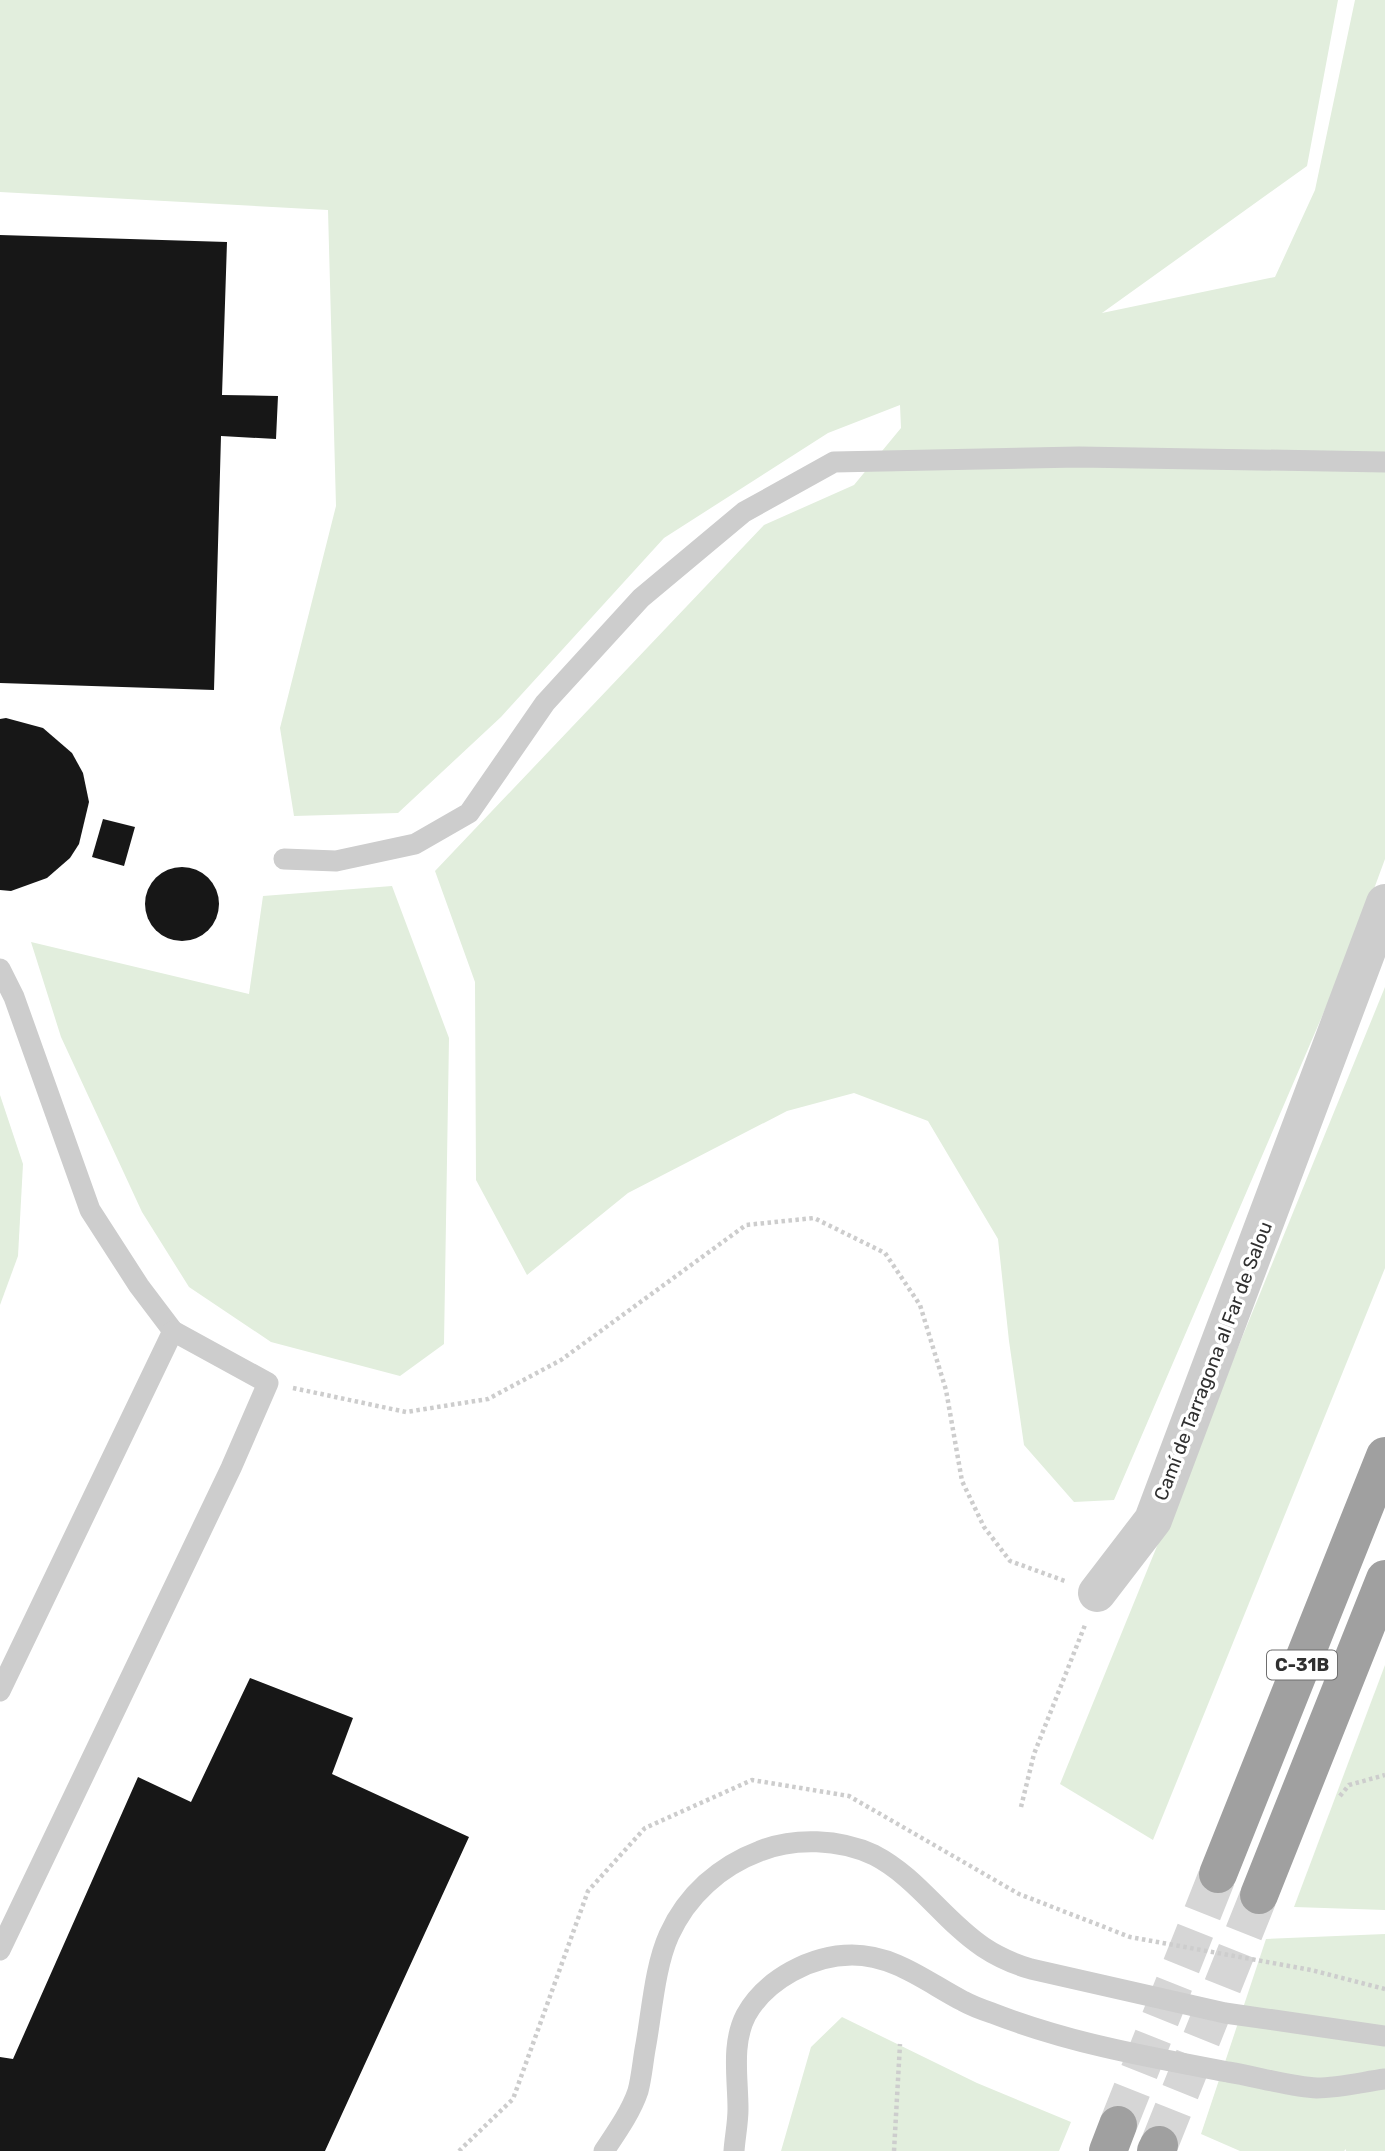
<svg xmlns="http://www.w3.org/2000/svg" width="1385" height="2151" viewBox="0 0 1385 2151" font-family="Rubik,sans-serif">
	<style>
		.green { fill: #e2eedd }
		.building { fill: #171717 }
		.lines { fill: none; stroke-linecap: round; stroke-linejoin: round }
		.trunk-tunnel { stroke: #d6d6d6; stroke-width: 38; stroke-dasharray: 38 19; stroke-linecap: butt }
		.path { stroke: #cdcdcd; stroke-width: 4.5; stroke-dasharray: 3.5 3.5; stroke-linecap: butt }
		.service { stroke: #cdcdcd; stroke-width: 21 }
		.minor { stroke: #cdcdcd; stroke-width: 38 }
		.trunk { stroke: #a0a0a0; stroke-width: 38 }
		.labels { text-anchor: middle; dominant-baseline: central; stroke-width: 7; stroke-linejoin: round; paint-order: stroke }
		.shield { fill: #fff; stroke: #6e6e6e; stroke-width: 2 }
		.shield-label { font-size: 18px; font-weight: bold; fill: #303030 }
		.street-label { font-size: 19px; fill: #303030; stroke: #fff }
	</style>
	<rect width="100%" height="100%" fill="#fff"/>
	<g class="green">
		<polygon points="0,0 1338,0 1307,166 1102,313 1275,277 1315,190 1355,0 1385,0 1385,859 1357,935 1114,1500 1074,1502 1024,1445 1009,1341 998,1239 928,1121 854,1093 787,1111 628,1193 527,1275 476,1180 475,982 435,871 764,525 854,485 901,428 900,405 828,433 664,538 501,717 398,813 294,816 280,728 336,506 328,210 0,192"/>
		<polygon points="392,886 449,1038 444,1344 400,1376 271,1342 189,1287 142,1212 61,1037 31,942 249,994 263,896"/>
		<polygon points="1385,987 1385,1268 1153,1840 1060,1784"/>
		<polygon points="0,1095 23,1164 18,1256 0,1305"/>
		<polygon points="1385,1665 1385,1910 1294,1907"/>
		<polygon points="1385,1934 1385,2151 1346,2151 1346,2149 1344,2151 1240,2151 1201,2134 1266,1939"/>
		<polygon points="842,2017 977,2083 1071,2122 1059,2151 781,2151 811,2047"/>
	</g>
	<g class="building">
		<polygon points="0,235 227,242 222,395 278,396 276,439 221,436 214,690 0,683"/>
		<polygon points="6,718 43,728 72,753 83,773 89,802 79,844 70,858 47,878 11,891 0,890 0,719"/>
		<polygon points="103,819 135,827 124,866 92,857"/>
		<circle cx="182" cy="904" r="37"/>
		<polygon points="250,1678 353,1718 332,1774 469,1837 325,2151 0,2151 0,2057 13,2059 138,1777 191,1802"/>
	</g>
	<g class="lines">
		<g class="trunk-tunnel">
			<polyline points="1118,2125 1218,1874"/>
			<polyline points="1159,2145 1259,1895"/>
		</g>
		<g class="path">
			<polyline points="293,1388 406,1412 488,1399 561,1360 746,1225 814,1218 885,1253 920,1305 946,1390 962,1481 984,1527 1010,1561 1065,1581"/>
			<polyline points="1340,1796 1349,1785 1385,1775"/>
			<polyline points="1021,1807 1034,1754 1085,1625"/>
			<polyline points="459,2151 513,2099 588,1891 645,1828 752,1780 849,1796 1019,1894 1130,1937 1311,1970 1385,1989"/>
			<polyline points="894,2151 900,2044"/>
		</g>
		<g class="service">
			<polyline points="284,859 336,861 415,844 469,813 545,703 641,598 744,512 834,462 1079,457 1385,462"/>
			<polyline points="0,969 14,997 90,1210 139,1286 173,1331 0,1691"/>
			<polyline points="0,1950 231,1468 268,1383 173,1331"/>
			<path d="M 604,2151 C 616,2133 631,2112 638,2091 C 642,2076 643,2059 646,2044 C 652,2010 655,1966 669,1935 C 687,1895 720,1866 760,1851 C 794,1837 840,1839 874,1855 C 917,1877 944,1921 983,1947 C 998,1957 1014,1964 1031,1969 L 1225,2013 L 1385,2036"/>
			<path d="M 734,2151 C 735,2137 738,2123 738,2109 C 738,2078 731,2044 746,2015 C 766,1979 812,1955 852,1955 C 895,1955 928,1983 963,2001 C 972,2006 983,2010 992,2013 C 1069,2043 1148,2057 1228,2072 C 1254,2076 1292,2087 1317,2088 C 1339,2088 1363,2082 1385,2079"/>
		</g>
		<polyline class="minor" points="1097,1593 1153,1520 1385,903"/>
		<g class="trunk">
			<polyline points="1218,1874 1385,1456"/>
			<polyline points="1259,1895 1385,1579"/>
			<polyline points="1108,2151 1118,2125"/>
			<polyline points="1156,2151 1159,2145"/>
		</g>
	</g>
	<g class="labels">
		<rect class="shield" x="1267" y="1650.5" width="70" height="29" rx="5"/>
		<g class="shield-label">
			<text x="1302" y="1665">C-31B</text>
		</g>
		<g class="street-label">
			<text transform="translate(1213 1361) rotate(-69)">Camí de Tarragona al Far de Salou</text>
		</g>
	</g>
</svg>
